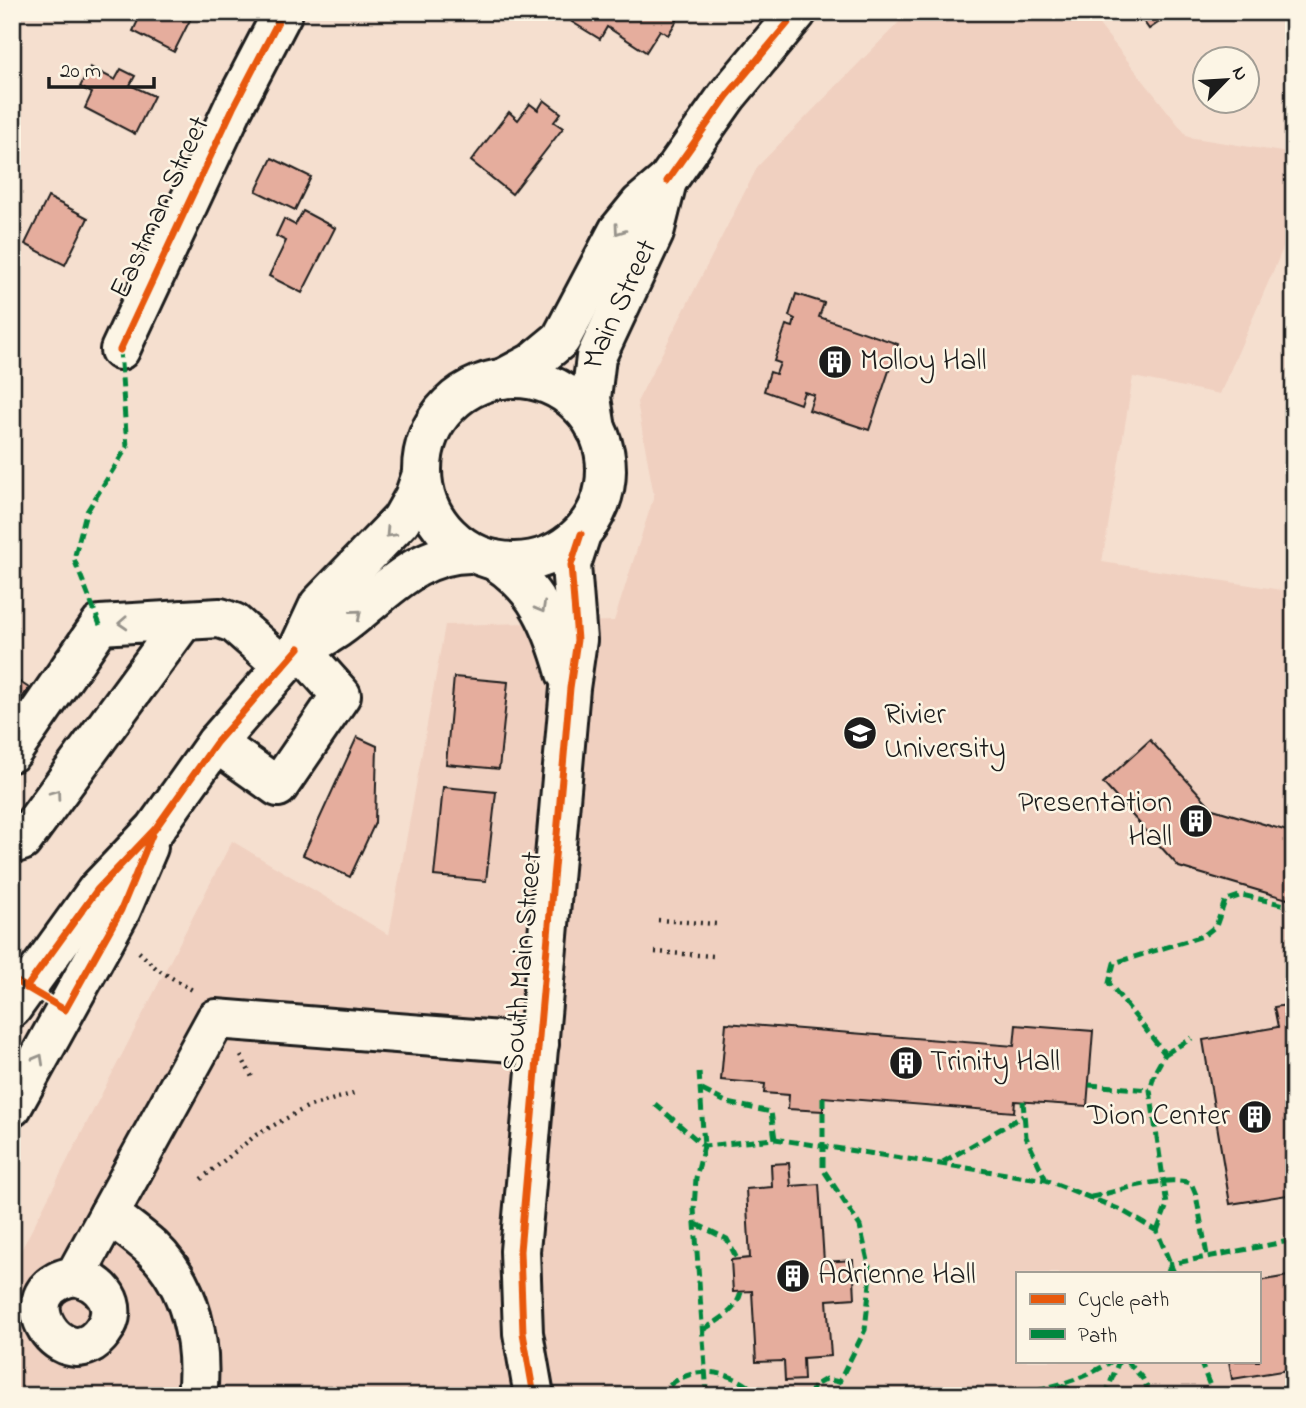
<svg xmlns="http://www.w3.org/2000/svg" width="1306" height="1408" viewBox="0 0 1306 1408" font-family="'Indie Flower',sans-serif">
	<style>
		.built { fill: #f0d0c0; fill-rule: evenodd }
		.building { fill: #e5ad9d; stroke: #1c1c1c; stroke-width: 2 }
		.lines { fill: none; stroke-linecap: round; stroke-linejoin: round }
		.minor-casing { stroke: #1c1c1c; stroke-width: 44 }
		.major-casing { stroke: #1c1c1c; stroke-width: 44 }
		.path { stroke: #1c1c1c; stroke-width: 4.5; stroke-dasharray: 2 5; stroke-linecap: butt }
		.minor { stroke: #fcf5e5; stroke-width: 38 }
		.major { stroke: #fcf5e5; stroke-width: 38 }
		.quiet { stroke: #00873e; stroke-width: 5; stroke-dasharray: 10 5; stroke-linecap: butt }
		.cycleway-casing { stroke: #fcf5e5; stroke-width: 11 }
		.cycleway { stroke: #e8590c; stroke-width: 7 }
		.oneway { stroke: #97938b }
		.labels { text-anchor: middle; dominant-baseline: central; stroke-width: 5; stroke-linejoin: round; paint-order: stroke }
		.street-label { font-size: 30px; fill: #1c1c1c; stroke: #fcf5e5 }
		.poi-label { font-size: 30px; fill: #1c1c1c; stroke: #fcf5e5; text-anchor: start }
	</style>
	<rect width="100%" height="100%" fill="#f5dfcf"/>
	<filter id="ink" filterUnits="userSpaceOnUse"><feTurbulence type="fractalNoise" baseFrequency=".0143" numOctaves="2"/><feDisplacementMap in="SourceGraphic" scale="14" xChannelSelector="R" yChannelSelector="G"/><feConvolveMatrix kernelMatrix="1 2 1 2 8 2 1 2 1" color-interpolation-filters="sRGB"/></filter>
	<g filter="url(#ink)">
		<path class="built" d="M 909,12 L 1089,12 L 1188,137 L 1294,154 L 1294,223 L 1220,394 L 1133,377 L 1102,562 L 1294,592 L 1294,1396 L 12,1396 L 13,1266 L 232,841 L 389,935 L 445,625 L 614,621 L 654,496 L 637,402 L 758,166 ZM 1017,1273 L 1259,1273 L 1259,1361 L 1017,1361 Z"/>
		<g class="building">
			<polygon points="142,12 194,12 174,52 133,31"/>
			<polygon points="579,12 682,12 668,35 660,30 646,52 607,27 600,39 572,22"/>
			<polygon points="1137,12 1174,12 1149,29"/>
			<polygon points="90,67 115,80 121,69 135,76 130,85 154,96 135,134 85,108 92,93 80,87"/>
			<polygon points="544,100 561,113 554,122 563,128 512,194 471,161 509,112 518,120 530,104 538,110"/>
			<polygon points="272,158 311,177 295,210 256,191"/>
			<polygon points="48,197 88,218 65,265 25,244"/>
			<polygon points="303,211 335,228 302,293 269,276 286,241 276,236 284,219 295,225"/>
			<polygon points="796,294 824,303 819,317 898,344 869,430 809,410 814,395 804,392 800,404 764,391 770,372 776,374 780,363 774,361 786,325 793,327 795,319 789,316"/>
			<polygon points="12,677 29,688 12,711"/>
			<polygon points="454,677 508,682 499,769 446,764"/>
			<polygon points="357,737 377,746 375,823 350,877 303,855"/>
			<polygon points="1150,740 1213,809 1294,833 1294,901 1179,867 1103,783"/>
			<polygon points="443,787 496,792 486,881 434,876"/>
			<polygon points="1294,1004 1294,1194 1230,1204 1203,1040 1278,1027 1274,1007"/>
			<polygon points="726,1023 1014,1046 1016,1025 1093,1031 1087,1106 1015,1101 1014,1112 823,1097 823,1111 788,1109 789,1095 764,1093 765,1084 721,1080"/>
			<polygon points="789,1163 791,1186 819,1184 824,1262 853,1260 855,1298 827,1300 831,1356 803,1358 804,1380 785,1381 784,1361 756,1362 752,1291 733,1292 731,1260 750,1258 746,1189 772,1187 771,1164"/>
			<polygon points="1294,1275 1294,1369 1232,1379 1229,1361 1259,1361 1259,1281"/>
			<polygon points="75,1389 81,1396 66,1396"/>
		</g>
		<g class="lines">
			<g class="minor-casing">
				<g id="minor">
					<polyline points="120,350 233,108 283,12"/>
					<path d="M 494,560 C 537,586 553,627 566,673"/>
					<polyline points="184,620 220,618 234,623 282,665"/>
					<polyline points="216,743 278,787 341,695 299,648"/>
					<polyline points="12,752 100,625 184,620 22,841 12,844"/>
					<path d="M 109,1214 C 123,1225 139,1236 152,1248 C 191,1285 203,1344 197,1396"/>
					<path d="M 75,1276 C 0,1289 66,1384 103,1331 C 122,1306 101,1281 75,1276 L 216,1019 L 539,1044"/>
					<polyline points="534,1396 523,1333 520,1251 570,688 577,640 571,565 581,534"/>
				</g>
			</g>
			<g class="major-casing">
				<g id="major">
					<circle cx="514" cy="470" r="92"/>
					<polyline points="502,379 532,363 561,339 618,231 640,204 667,181 727,96 797,12"/>
					<path id="s1" d="M 596,429 L 591,398 L 596,357 L 654,233 L 667,181"/>
					<path d="M 299,648 C 365,627 398,551 473,553"/>
					<polyline points="12,1008 97,890 155,829 216,743 299,648 319,605 401,520 414,497 422,474"/>
					<polyline points="12,1107 121,910 148,847"/>
				</g>
			</g>
			<g class="path">
				<polyline points="658,920 716,924"/>
				<polyline points="139,952 157,969 194,991"/>
				<polyline points="655,952 713,956"/>
				<polyline points="241,1056 252,1077"/>
				<polyline points="201,1179 256,1135 307,1107 355,1093"/>
			</g>
			<use href="#minor" class="minor"/>
			<use href="#major" class="major"/>
			<g class="quiet">
				<polyline points="100,625 74,559 86,513 127,447 120,350"/>
				<polyline points="1165,1054 1192,1038"/>
				<polyline points="699,1072 704,1146 696,1178 694,1209 707,1396"/>
				<polyline points="1089,1085 1150,1090"/>
				<polyline points="702,1090 728,1103 771,1112 775,1139"/>
				<polyline points="823,1097 823,1169 860,1226 871,1274 865,1330 839,1382"/>
				<polyline points="1023,1101 1026,1137 1046,1180"/>
				<polyline points="655,1104 704,1146 775,1139 1046,1180 1121,1210 1157,1231 1174,1273"/>
				<polyline points="943,1162 1023,1116"/>
				<path d="M 1091,1197 C 1121,1191 1161,1175 1191,1183 L 1196,1195 L 1207,1255"/>
				<polyline points="696,1224 727,1239 737,1259"/>
				<polyline points="1157,1231 1167,1205 1150,1090 1155,1072 1165,1054 1109,983 1114,963 1203,936 1216,926 1225,901 1242,895 1294,907"/>
				<polyline points="1168,1271 1171,1264 1294,1240"/>
				<path d="M 703,1330 C 720,1319 736,1312 741,1292"/>
				<polyline points="1127,1361 1143,1379 1151,1396"/>
				<polyline points="1200,1361 1214,1396"/>
				<polyline points="1060,1386 1097,1396"/>
				<polyline points="1213,1391 1232,1392 1233,1396"/>
				<path d="M 659,1396 C 687,1361 731,1368 761,1396"/>
				<polyline points="810,1396 814,1386 826,1379 839,1382 849,1396"/>
				<path d="M 1007,1396 C 1045,1388 1079,1383 1112,1361"/>
				<polyline points="1105,1396 1119,1361"/>
			</g>
			<g class="cycleway-casing">
				<g id="cycleway">
					<polyline points="667,181 727,96 797,12"/>
					<polyline points="120,350 233,108 283,12"/>
					<polyline points="12,979 65,1010 121,910 152,835"/>
					<polyline points="26,988 97,890 155,829 216,743 299,648"/>
					<polyline points="534,1396 523,1333 520,1251 570,688 577,640 571,565 581,534"/>
				</g>
			</g>
			<use href="#cycleway" class="cycleway"/>
		</g>
		<defs><path id="oneway-chevron" d="M-2-3.5L2.5 0L-2 3.5" fill="none" stroke-width="1.6" stroke-linecap="round" stroke-linejoin="round" transform="scale(1.75)"/></defs>
		<g class="oneway">
			<use href="#oneway-chevron" transform="translate(619 230) rotate(125)"/>
			<use href="#oneway-chevron" transform="translate(390 533) rotate(133)"/>
			<use href="#oneway-chevron" transform="translate(541 608) rotate(61)"/>
			<use href="#oneway-chevron" transform="translate(357 614) rotate(-41)"/>
			<use href="#oneway-chevron" transform="translate(123 623) rotate(177)"/>
			<use href="#oneway-chevron" transform="translate(56 794) rotate(-54)"/>
			<use href="#oneway-chevron" transform="translate(39 1059) rotate(-61)"/>
		</g>
	</g>
	<defs>
		<g id="building-disc" transform="scale(1.75)"><circle r="9.5" fill="#1c1c1c" stroke="#fcf5e5"/><path d="M-4-6H4V6H1V3H-1V6H-4ZM-2.5-4.3h1.7v1.8h-1.7ZM.8-4.3h1.7v1.8H.8ZM-2.5-1h1.7V.8h-1.7ZM.8-1h1.7V.8H.8Z" fill="#fff"/></g>
		<g id="university-disc" transform="scale(1.75)"><circle r="9.5" fill="#1c1c1c" stroke="#fcf5e5"/><path d="M0-5L7-2L0 1L-7-2ZM-4 1L0 2.5L4 1V4Q0 6-4 4Z" fill="#fff"/></g>
	</defs>
	<g fill-rule="evenodd">
		<use href="#building-disc" x="835" y="362"/>
		<use href="#university-disc" x="860" y="733"/>
		<use href="#building-disc" x="1196" y="821"/>
		<use href="#building-disc" x="906" y="1063"/>
		<use href="#building-disc" x="1255" y="1117"/>
		<use href="#building-disc" x="793" y="1276"/>
	</g>
	<g class="labels">
		<g class="street-label">
			<text transform="translate(161 208) rotate(-65)">Eastman Street</text>
			<text stroke="none"><textPath href="#s1" startOffset="131">Main Street</textPath></text>
			<text transform="translate(524 962) rotate(-85)">South Main Street</text>
		</g>
		<g class="poi-label">
			<text x="860" y="362">Molloy Hall</text>
			<text x="884" y="716">Rivier<tspan x="884" dy="34">University</tspan></text>
			<text x="1172" y="804" text-anchor="end">Presentation<tspan x="1172" dy="34">Hall</tspan></text>
			<text x="930" y="1063">Trinity Hall</text>
			<text x="1230" y="1117" text-anchor="end">Dion Center</text>
			<text x="818" y="1276">Adrienne Hall</text>
		</g>
	</g>
	<rect width="1306" height="1408" fill="none" stroke="#fcf5e5" stroke-width="42"/>
	<rect x="21" y="21" width="1264" height="1366" fill="none" stroke="#1c1c1c" stroke-width="2.5" filter="url(#ink)"/>
	<rect x="1016" y="1272" width="245" height="91" fill="#fcf5e5" stroke="#a29e95" stroke-width="2"/>
	<rect x="1030" y="1294" width="35" height="10" fill="#e8590c" stroke="#a29e95" stroke-width="2"/>
	<text x="1078" y="1306" font-size="21" fill="#1c1c1c">Cycle path</text>
	<rect x="1030" y="1329" width="35" height="10" fill="#00873e" stroke="#a29e95" stroke-width="2"/>
	<text x="1078" y="1342" font-size="21" fill="#1c1c1c">Path</text>
	<g transform="translate(1226 80) rotate(65)"><circle r="33" fill="#fcf5e5" stroke="#a29e95" stroke-width="2"/>
	<path d="M0-5L12 26L0 18L-12 26Z" fill="#1c1c1c"/>
	<text y="-10" font-size="19" font-weight="bold" text-anchor="middle" fill="#1c1c1c">N</text>
	</g>
	<path d="M49 77v10h105v-10" fill="none" stroke="#1c1c1c" stroke-width="3.5"/>
	<text x="60" y="77" font-size="21" fill="#1c1c1c" stroke="#fcf5e5" stroke-width="5" paint-order="stroke">20 m</text>
</svg>
